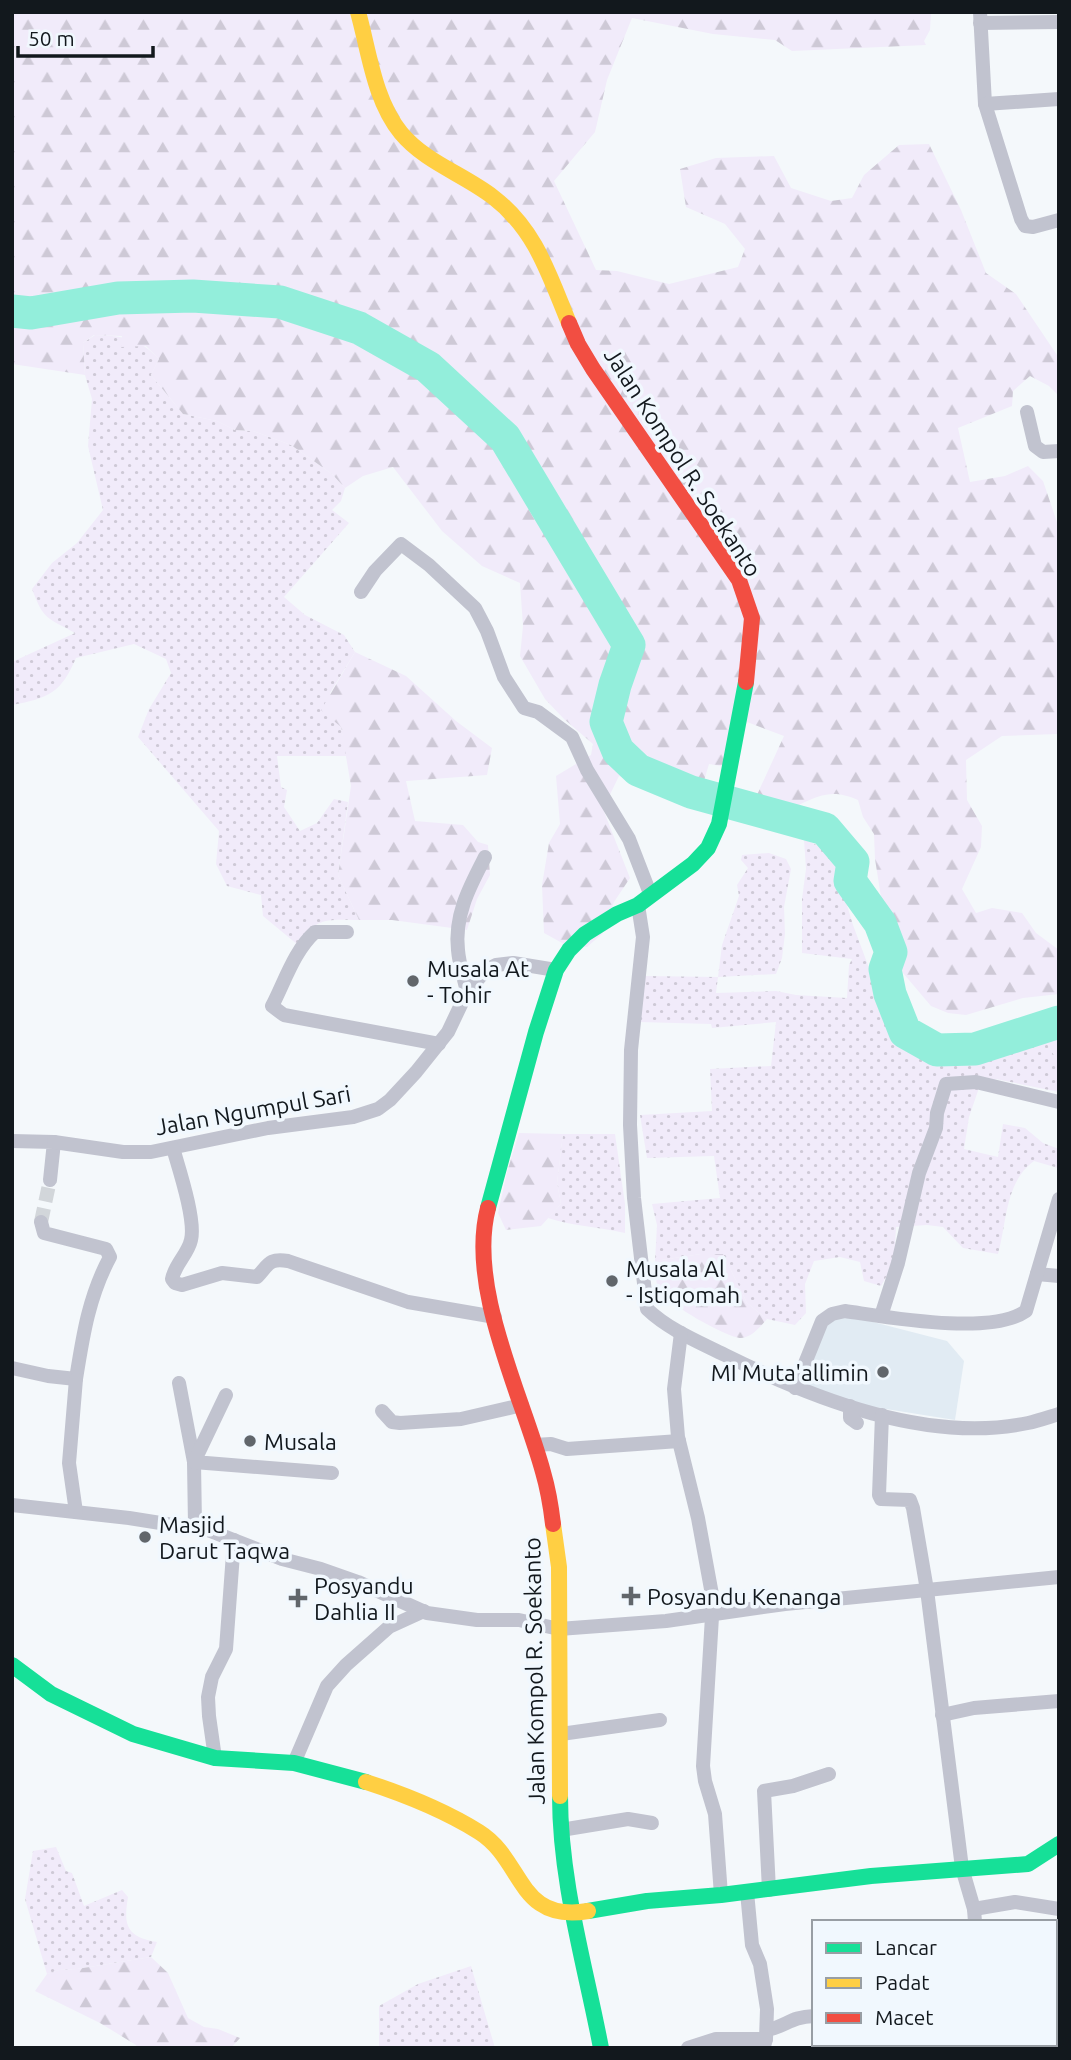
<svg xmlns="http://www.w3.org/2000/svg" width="1071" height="2060" viewBox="0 0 1071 2060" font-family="Ubuntu,sans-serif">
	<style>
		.built { fill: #e1ebf3 }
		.grass { fill: url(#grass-dots) }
		.forest { fill: url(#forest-firs) }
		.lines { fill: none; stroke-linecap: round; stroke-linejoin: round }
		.river { stroke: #93eedb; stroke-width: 33 }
		.street-tunnel { stroke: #d2d6da; stroke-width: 14; stroke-dasharray: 14 7; stroke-linecap: butt }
		.street { stroke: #c1c3cf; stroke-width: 14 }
		.fast { stroke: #16e098; stroke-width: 16 }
		.slow { stroke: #ffcf43; stroke-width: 16 }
		.jam { stroke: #f24e42; stroke-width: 16 }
		.poi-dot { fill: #61666b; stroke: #f1f8fe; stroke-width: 2.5 }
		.labels { text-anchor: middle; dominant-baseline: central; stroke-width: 7; stroke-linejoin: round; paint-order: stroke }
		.street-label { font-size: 23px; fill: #12181d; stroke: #f1f8fe }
		.poi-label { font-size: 23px; fill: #12181d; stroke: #f1f8fe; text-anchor: start }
	</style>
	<defs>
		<pattern id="grass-dots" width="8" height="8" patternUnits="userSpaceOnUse" patternTransform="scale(1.75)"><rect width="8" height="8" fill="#f1ebfa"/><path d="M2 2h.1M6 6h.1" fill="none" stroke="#cec9d6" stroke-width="1.8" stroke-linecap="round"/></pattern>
		<pattern id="forest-firs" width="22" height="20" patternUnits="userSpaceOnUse" patternTransform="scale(1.75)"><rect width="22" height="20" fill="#f1ebfa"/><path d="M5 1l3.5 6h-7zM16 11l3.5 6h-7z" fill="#cec9d6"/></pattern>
	</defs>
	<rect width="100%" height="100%" fill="#f4f8fb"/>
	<polygon class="built" points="842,1314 947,1341 964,1361 955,1420 861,1405 799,1383 822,1326"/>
	<g class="grass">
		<path d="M 95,335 C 123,336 139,338 159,359 L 151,375 L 183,414 L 217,421 L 235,430 L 253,431 L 291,445 L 332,474 L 345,488 L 341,501 L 332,510 L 349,523 L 284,597 L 305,615 L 344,635 L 355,652 L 330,693 L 341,727 L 347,756 L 277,756 L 281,787 L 287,790 L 284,807 L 300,831 L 317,823 L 334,799 L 348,802 L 338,875 L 359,920 C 327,920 317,916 298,945 L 263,916 L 261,895 L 227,886 L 216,864 L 219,831 L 138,737 L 149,709 L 171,673 L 166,659 L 134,644 L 76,658 C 61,693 49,698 12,705 L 12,662 L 75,633 C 47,617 44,621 32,589 L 52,563 L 77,543 L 103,510 L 88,446 L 92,399 L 85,375 L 83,343 Z"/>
		<path d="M 804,839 L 831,852 L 853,925 L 875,984 L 906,1046 L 920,1053 L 969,1064 L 1044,1039 L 1059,1063 L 1059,1092 L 996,1079 L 979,1088 L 969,1117 L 964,1149 L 998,1157 L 1003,1124 L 1025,1128 L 1043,1143 L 1059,1149 L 1059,1166 L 1058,1168 L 1034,1161 C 1005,1182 1007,1222 998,1254 L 963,1248 L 943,1227 L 927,1225 L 896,1227 L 894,1263 L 881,1286 L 864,1281 L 860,1262 L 840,1257 L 814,1261 L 805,1284 L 806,1313 L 795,1325 L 767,1319 L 747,1303 L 723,1254 L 701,1254 L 655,1261 L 657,1225 L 652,1204 L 720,1198 L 714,1156 L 647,1158 L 640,1115 L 712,1111 L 710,1069 L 771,1066 L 776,1022 L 712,1028 L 711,1024 L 639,1022 L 644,976 L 718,977 L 722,945 L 739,896 L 737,885 L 748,868 L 741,860 L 742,855 L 769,853 L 786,859 L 791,869 L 784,907 L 785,934 L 782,958 L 776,974 L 718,977 L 716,993 L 776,991 L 796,995 L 847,998 L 849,965 L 852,959 L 802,953 L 802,899 L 806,869 Z"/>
		<path d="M 563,1134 L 615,1134 L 625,1204 L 625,1233 C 599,1227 573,1226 548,1218 L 561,1204 L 557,1183 Z"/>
		<path d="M 56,1847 L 66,1871 L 72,1873 L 84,1906 L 122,1890 L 128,1897 C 123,1926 127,1937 157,1942 L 151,1957 L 77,1969 L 59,1970 L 47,1974 L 25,1899 L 33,1851 Z"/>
		<polygon points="471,1966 495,2048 379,2048 379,2006 418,1984"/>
	</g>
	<g class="forest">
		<path d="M 12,12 L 931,12 L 930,30 L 924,41 L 926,45 L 792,51 L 775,40 L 713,34 L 632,18 L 607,80 L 595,132 L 554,181 L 596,270 L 617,271 L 669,284 L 738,267 L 745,249 L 725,224 L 686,207 L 680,169 L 716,158 L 774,156 L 791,188 L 831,201 L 852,198 L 864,175 L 899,145 L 929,144 L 961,210 L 986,273 L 1016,294 L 1059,358 L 1059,396 L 1049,386 L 1030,376 L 1013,391 L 1012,406 L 958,428 L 970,482 L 1005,476 L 1028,466 L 1043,481 L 1059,528 L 1059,737 L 1057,734 L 1002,736 L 966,760 L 967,800 L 982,826 L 981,847 L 962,889 L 976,913 L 992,908 L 1022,913 L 1036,933 L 1059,950 L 1059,994 L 1023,998 L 966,1015 L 948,1013 L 931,1006 L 903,973 L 892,931 L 883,910 L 875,859 L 874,834 L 863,817 L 858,800 C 827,786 814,799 785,811 L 756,797 L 784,736 L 747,722 L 727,767 L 709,764 L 696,808 L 658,789 L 619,776 L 603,809 L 630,878 L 614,902 L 602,934 L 587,947 L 564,944 L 544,933 L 542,885 L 549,843 L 560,824 L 556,776 L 591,755 L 593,744 L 564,719 L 545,699 L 520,656 L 523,626 L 520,583 L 482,566 L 442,531 L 393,467 L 363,476 L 345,488 L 332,474 L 291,445 L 253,431 L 235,430 L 217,421 L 183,414 L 151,375 L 159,359 L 146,346 L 121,347 L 122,336 L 94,335 L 83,343 L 85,375 L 12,364 Z"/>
		<polygon points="355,652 406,676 456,721 492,748 487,775 406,781 415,821 463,825 478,842 488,845 490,875 477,899 467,930 392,920 359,920 338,875 351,786 341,727 321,710"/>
		<polygon points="1059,1030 1059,1063 1044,1039"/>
		<polygon points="519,1133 563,1134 557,1183 561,1204 541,1226 506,1230 498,1213 507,1172"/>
		<path d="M 701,1254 L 723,1254 L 747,1303 L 767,1319 C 760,1327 752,1337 741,1338 C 727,1338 662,1301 658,1288 C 655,1280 656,1269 655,1261 Z"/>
		<polygon points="151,1957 168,1973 188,2018 204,2027 218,2029 240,2038 231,2048 137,2048 136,2045 100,2023 35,1991 47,1974 59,1970 77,1969"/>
	</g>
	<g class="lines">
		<polyline class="river" points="12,311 31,313 118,298 193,296 280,302 359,328 428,367 505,438 629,645 615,685 606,722 618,751 638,770 691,792 825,829 853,862 850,881 880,923 891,952 885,969 890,994 905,1032 937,1050 975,1049 1059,1022"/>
		<polyline class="street-tunnel" points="41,1222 50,1180"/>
		<g class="street">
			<polyline points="980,12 985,104 1021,219 1025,226 1033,227 1059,220"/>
			<polyline points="980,23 1059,22"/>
			<polyline points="985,104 1059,99"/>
			<polyline points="1027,412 1035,446 1043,452 1059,451"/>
			<polyline points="361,592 375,571 401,544 429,565 475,608 487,631 504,677 524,708 538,712 572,737 587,770 629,839 651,896"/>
			<path d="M 638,905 L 643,937 L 631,1050 L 630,1125 L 634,1198 L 647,1309 C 669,1330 699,1342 725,1355 C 814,1399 928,1444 1028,1423 C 1038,1421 1049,1417 1059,1414"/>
			<path d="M 347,932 L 315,932 C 294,951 285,981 272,1006 L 284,1015 L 439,1044"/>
			<path d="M 467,992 C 464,978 459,964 458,950 C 454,915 470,886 485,857"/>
			<polyline points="12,1141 54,1142 50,1180"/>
			<polyline points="54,1142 123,1152 151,1152 268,1128 353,1117 378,1109 390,1100 416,1072 448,1032 467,992 486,970 496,965 513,963 556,970"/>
			<path d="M 173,1148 C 179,1169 196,1220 191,1240 C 188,1254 175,1264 172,1279 L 175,1283 L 182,1285 L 222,1273 L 257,1277 C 269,1264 269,1258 288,1261 L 408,1302 L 495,1317"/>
			<polyline points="1037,1274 1059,1276"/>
			<polyline points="881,1316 898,1263 919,1173 936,1128 937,1113 946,1084 976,1082 1059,1102"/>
			<polyline points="681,1333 674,1389 678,1437 698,1518 713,1600 703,1766 705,1781 715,1814 721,1895"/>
			<path d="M 12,1368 L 48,1376 L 76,1379 C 83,1335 89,1296 110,1257 L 106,1249 L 44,1233 L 41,1222"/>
			<polyline points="179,1383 194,1462 195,1525"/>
			<path d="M 795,1388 L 822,1321 L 832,1314 L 845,1311 C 888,1317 990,1336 1026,1311 L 1059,1199"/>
			<polyline points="226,1395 194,1462 332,1473"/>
			<polyline points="850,1406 850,1418 857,1423"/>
			<polyline points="382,1411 392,1422 400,1423 461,1419 522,1405"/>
			<polyline points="882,1415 879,1495 881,1499 910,1500 913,1508 927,1590 962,1868 974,1909 975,1922"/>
			<polyline points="535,1445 551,1444 567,1449 679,1441"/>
			<polyline points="12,1505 129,1518 173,1525 195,1525 282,1559 321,1569 358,1582 427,1613 477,1620 519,1620 559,1629 666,1621 785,1604 1059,1577"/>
			<polyline points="76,1512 69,1463 76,1379"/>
			<polyline points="942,1715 974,1708 1059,1701"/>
			<polyline points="561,1734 660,1720"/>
			<polyline points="215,1758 209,1716 208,1697 212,1677 226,1649 234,1540"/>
			<polyline points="294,1763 327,1686 346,1665 389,1627 424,1611"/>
			<polyline points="561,1830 628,1819 652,1823"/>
			<polyline points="769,1890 764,1791 793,1786 829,1774"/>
			<polyline points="747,1892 752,1945 760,1964 767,2009 766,2039"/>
			<polyline points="974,1909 1015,1902 1059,1909"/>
			<path d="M 767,2030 C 787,2026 790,2017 814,2016"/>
			<polyline points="1055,2038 1059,2030"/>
			<polyline points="688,2048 716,2039 766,2039 764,2046"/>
			<polyline points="984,2048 984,2044"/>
		</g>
		<g class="fast">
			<polyline points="488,1208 536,1032 556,970 569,950 585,934 617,914 638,905 693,864 708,848 719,824 746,682"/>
			<polyline points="12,1665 51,1694 133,1734 215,1758 294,1763 366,1782"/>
			<path d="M 560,1796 C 560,1882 585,1964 601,2048"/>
			<polyline points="588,1911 647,1901 721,1895 871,1876 1028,1864 1059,1844"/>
		</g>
		<g class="slow">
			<path d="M 358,12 C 369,51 374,100 401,133 C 425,162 463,174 493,197 C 536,230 549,275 569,323"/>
			<polyline points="553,1524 559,1567 560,1796"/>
			<path d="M 366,1782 C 403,1794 447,1812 479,1832 C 524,1860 517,1923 588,1911"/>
		</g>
		<g class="jam">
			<polyline points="569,323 578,344 593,369 739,580 752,618 746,682"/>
			<path d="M 488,1208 C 467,1287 522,1395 543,1472 C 548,1489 551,1507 553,1524"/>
		</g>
	</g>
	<g class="poi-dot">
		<circle cx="413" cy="981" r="7"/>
		<circle cx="612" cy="1281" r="7"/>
		<circle cx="883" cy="1372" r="7"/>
		<circle cx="250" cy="1441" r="7"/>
		<circle cx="145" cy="1537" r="7"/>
		<path d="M627.5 1585.5h7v7h7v7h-7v7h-7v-7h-7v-7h7z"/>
		<path d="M294.5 1587.5h7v7h7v7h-7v7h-7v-7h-7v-7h7z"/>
	</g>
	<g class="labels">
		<g class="street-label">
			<text transform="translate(683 462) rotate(57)">Jalan Kompol R. Soekanto</text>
			<text transform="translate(253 1110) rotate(-10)">Jalan Ngumpul Sari</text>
			<text transform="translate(534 1671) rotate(-91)">Jalan Kompol R. Soekanto</text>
		</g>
		<g class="poi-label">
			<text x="427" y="968">Musala At<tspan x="427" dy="26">- Tohir</tspan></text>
			<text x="626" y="1268">Musala Al<tspan x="626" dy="26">- Istiqomah</tspan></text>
			<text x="869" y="1372" text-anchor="end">MI Muta'allimin</text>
			<text x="264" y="1441">Musala</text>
			<text x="159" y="1524">Masjid<tspan x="159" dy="26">Darut Taqwa</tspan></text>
			<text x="314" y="1585">Posyandu<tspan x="314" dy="26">Dahlia II</tspan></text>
			<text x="647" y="1596">Posyandu Kenanga</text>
		</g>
	</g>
	<rect width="1071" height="2060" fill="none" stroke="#12181d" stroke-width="28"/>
	<rect x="812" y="1920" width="245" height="126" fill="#f1f8fe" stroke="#989ea4" stroke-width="2"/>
	<rect x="826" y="1943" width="35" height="10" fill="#16e098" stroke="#989ea4" stroke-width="2"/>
	<text x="875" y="1955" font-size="21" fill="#12181d">Lancar</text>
	<rect x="826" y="1978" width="35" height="10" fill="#ffcf43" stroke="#989ea4" stroke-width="2"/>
	<text x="875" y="1990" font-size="21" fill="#12181d">Padat</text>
	<rect x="826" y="2013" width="35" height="10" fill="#f24e42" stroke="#989ea4" stroke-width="2"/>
	<text x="875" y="2025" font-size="21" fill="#12181d">Macet</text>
	<path d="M18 46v10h135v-10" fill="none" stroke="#12181d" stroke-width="3.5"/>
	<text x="28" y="46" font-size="21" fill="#12181d" stroke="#f1f8fe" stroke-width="5" paint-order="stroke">50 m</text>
</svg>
